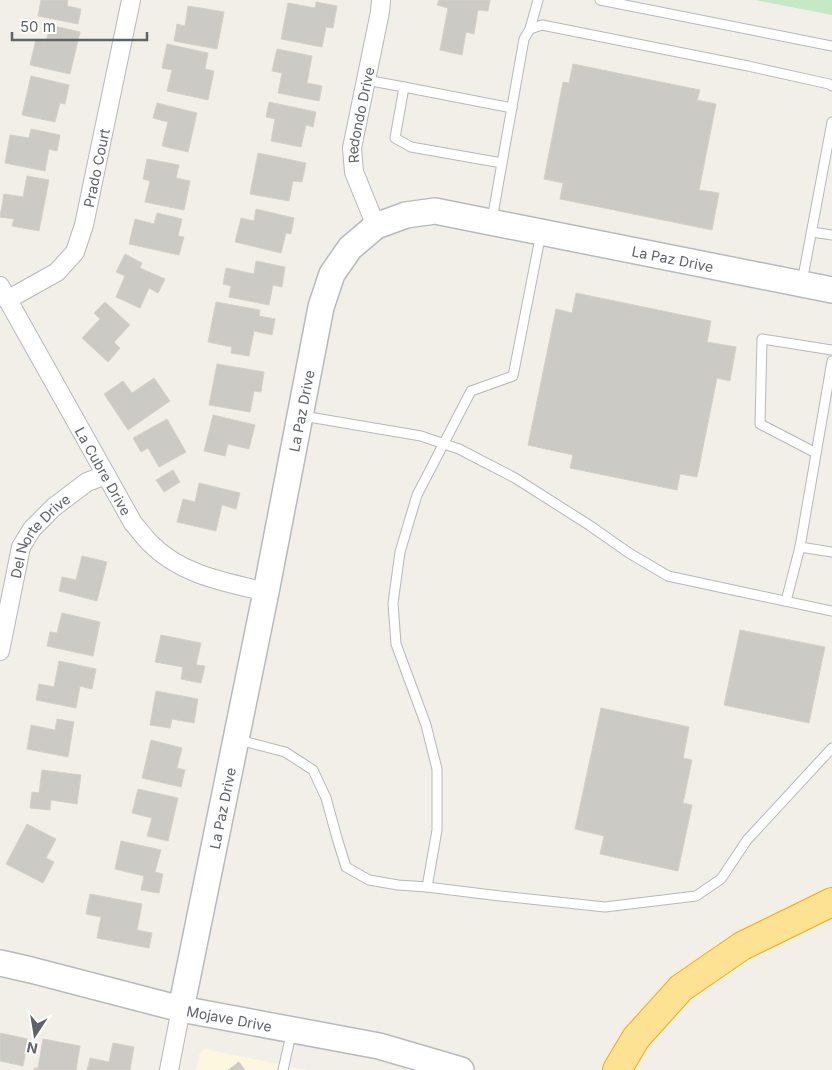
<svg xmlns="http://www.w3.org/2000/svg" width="832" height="1070" viewBox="0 0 832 1070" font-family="Inter,sans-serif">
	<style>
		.commercial { fill: #fef7e0 }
		.green { fill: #c5e8c5 }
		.building { fill: #cccac5; stroke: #d6d1c6 }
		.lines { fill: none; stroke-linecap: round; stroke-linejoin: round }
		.lane-casing { stroke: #b5b8bc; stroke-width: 11 }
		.street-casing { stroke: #b5b8bc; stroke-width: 20 }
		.secondary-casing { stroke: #b6babf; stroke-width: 28 }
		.highway-casing { stroke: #f9ab00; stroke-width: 30 }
		.lane { stroke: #fff; stroke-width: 9 }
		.street { stroke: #fff; stroke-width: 18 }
		.secondary { stroke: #fff; stroke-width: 25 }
		.highway { stroke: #fde293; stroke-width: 28 }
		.labels { text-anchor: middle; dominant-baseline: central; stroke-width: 4; stroke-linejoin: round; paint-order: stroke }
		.street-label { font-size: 14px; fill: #5f6368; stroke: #fff }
	</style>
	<rect width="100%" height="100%" fill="#f1efe8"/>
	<polygon class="commercial" points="205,1049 307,1070 196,1070 199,1055"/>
	<polygon class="green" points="755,0 832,0 832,15"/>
	<g class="building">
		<polygon points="41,0 68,0 67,6 81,9 78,24 38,16"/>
		<polygon points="439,0 490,0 488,11 478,10 474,34 466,32 462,55 440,50 448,8 437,5"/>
		<polygon points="316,2 337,6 333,28 326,27 322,47 281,39 288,3 315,8"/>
		<polygon points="188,6 224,12 217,49 174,41 177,24 185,26"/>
		<polygon points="50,25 80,32 70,74 30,65 36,39 46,42"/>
		<polygon points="167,44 208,53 205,69 214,71 208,100 167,91 172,70 162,68"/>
		<polygon points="277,49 312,56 307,83 322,86 319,101 278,93 282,73 272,71"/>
		<polygon points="573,64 700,90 697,100 716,104 699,190 719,193 712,230 560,199 563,183 544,179 563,82 569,83"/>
		<polygon points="31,76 69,85 65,104 60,103 55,122 22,115"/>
		<polygon points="269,102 316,112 313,127 306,125 301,147 271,141 275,119 266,117"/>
		<polygon points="157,103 197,113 188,152 162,146 168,122 153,118"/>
		<polygon points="31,129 60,135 57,151 49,149 45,171 5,163 10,135 29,138"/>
		<polygon points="258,153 306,163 302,182 293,181 289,201 250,194"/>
		<polygon points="147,159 179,165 176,178 190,181 184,210 145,202 150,181 143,179"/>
		<polygon points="27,176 49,180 39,231 12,226 14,219 0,217 4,194 23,197"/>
		<polygon points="256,209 294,218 291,234 286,233 281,253 235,242 241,218 254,221"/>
		<polygon points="157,213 182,219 178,236 184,237 179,255 129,244 135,219 154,224"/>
		<polygon points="125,254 142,263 140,268 165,279 158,293 149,288 140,308 116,297 125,276 116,272"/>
		<polygon points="256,261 285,267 282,287 273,285 269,305 229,297 231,286 223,284 226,268 254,274"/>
		<polygon points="576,293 711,321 707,342 736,347 730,381 717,378 697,477 680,474 677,490 570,468 573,455 528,445 556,309 572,313"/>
		<polygon points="105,302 130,325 114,342 120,348 108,362 82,338 100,319 94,313"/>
		<polygon points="216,302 260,310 259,316 275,319 272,335 254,331 249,356 231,353 232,347 208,342"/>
		<polygon points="217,364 264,372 261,392 254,391 250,412 209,405"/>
		<polygon points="154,378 170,401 128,430 104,394 123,381 132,393"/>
		<polygon points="213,415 255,425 249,449 228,444 225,456 204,451"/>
		<polygon points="167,419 186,452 159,467 148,448 141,452 133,438"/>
		<polygon points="173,470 180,482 164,492 156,480"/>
		<polygon points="199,483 240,493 236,509 222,505 216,531 177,522 183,499 195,502"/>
		<polygon points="82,556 107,562 97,601 59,591 62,577 76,580"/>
		<polygon points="62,613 100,622 93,656 47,646 50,632 57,633"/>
		<polygon points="740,630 825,647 809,723 724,705"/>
		<polygon points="161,635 201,643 196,665 205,666 201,683 181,679 183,667 155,662"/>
		<polygon points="59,661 96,669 92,689 80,686 76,708 36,700 39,684 54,687"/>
		<polygon points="156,691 198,699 194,723 172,719 170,728 150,725"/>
		<polygon points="601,708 689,727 683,758 692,760 683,803 692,805 678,871 600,854 604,836 575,829"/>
		<polygon points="57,719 74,722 68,757 27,749 31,725 55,730"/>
		<polygon points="151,740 182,748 177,768 185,770 181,787 142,778"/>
		<polygon points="42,770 81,775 77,804 51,800 50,810 30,808 32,792 39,793"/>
		<polygon points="138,789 178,798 168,841 147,836 152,818 132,813"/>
		<polygon points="27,824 56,839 46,858 54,862 43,883 6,864"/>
		<polygon points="121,841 161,850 155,872 163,874 159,893 141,890 144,876 115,869"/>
		<polygon points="90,894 142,904 137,930 152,933 149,948 97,938 101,917 86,914"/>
		<polygon points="0,1033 28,1039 23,1066 0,1061"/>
		<polygon points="43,1039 80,1046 76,1070 34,1070 34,1068 38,1068"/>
		<polygon points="113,1043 134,1047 130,1070 87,1070 90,1058 109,1062"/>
		<polygon points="239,1062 245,1070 228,1070"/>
	</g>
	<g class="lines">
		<g class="lane-casing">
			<g id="lane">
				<polyline points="600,0 832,46"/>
				<polyline points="530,29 538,0"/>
				<polyline points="366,80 404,87 395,138 411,147 502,163 492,220"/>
				<polyline points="404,87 512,108"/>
				<polyline points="502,163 524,39 530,29 542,25 748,66 829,84 832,86"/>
				<polyline points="812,232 832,235"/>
				<polyline points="802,282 832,122"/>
				<polyline points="303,416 421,436 459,449 515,478 589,525 629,553 668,576 719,587 832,611"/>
				<polyline points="816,453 760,424 762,339 832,350"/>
				<polyline points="800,547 832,361"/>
				<polyline points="786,601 800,547 832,552"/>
				<polyline points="239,740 285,752 313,770 326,798 337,838 346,867 369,880 398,885 427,887 437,830 437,769 426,725 396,644 393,603 400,552 417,495 471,391 513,376 541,233"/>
				<polyline points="427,887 500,896 605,907 696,896 721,879 747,840 832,748"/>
				<polyline points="283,1070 292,1030"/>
			</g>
		</g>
		<g class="street-casing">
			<g id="street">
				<path id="s1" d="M 376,226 L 354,172 L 352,148 L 380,12 L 381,0"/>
				<path id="s2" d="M 0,286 L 133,523 C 139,530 144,537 150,543 C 181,575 225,582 266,592"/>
				<path id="s3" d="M 7,300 L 57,272 L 75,252 L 84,225 L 131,0"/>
				<path id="s4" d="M 0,651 L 21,547 L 32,529 L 54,507 L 87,482 L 106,475"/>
				<polyline points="169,1070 181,1009"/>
			</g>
		</g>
		<g class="secondary-casing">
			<g id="secondary">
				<path id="s5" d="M 0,963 L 31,970 L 181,1009 L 379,1046 L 461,1070"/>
				<path id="s6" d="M 181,1009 L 266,592 L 321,307 L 332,274 L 350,248 L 376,226 L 406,215 L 435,211 L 832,290"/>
			</g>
		</g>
		<g class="highway-casing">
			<polyline id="highway" points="617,1070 636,1038 681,988 742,946 832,902"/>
		</g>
		<use href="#lane" class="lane"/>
		<use href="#street" class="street"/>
		<use href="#secondary" class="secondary"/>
		<use href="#highway" class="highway"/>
	</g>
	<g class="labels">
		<g class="street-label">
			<text stroke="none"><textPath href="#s1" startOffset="116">Redondo Drive</textPath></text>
			<text stroke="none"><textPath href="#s3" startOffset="171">Prado Court</textPath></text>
			<text stroke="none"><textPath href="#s6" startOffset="1120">La Paz Drive</textPath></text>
			<text stroke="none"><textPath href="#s6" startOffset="610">La Paz Drive</textPath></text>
			<text stroke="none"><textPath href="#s2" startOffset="212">La Cubre Drive</textPath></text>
			<text stroke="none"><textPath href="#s4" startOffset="125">Del Norte Drive</textPath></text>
			<text stroke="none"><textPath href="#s6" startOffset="205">La Paz Drive</textPath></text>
			<text stroke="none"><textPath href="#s5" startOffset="236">Mojave Drive</textPath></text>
		</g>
	</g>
	<g transform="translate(35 1035) rotate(192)" stroke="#ffffff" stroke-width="4" paint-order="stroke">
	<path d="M0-4L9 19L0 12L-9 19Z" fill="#5f6368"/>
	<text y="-8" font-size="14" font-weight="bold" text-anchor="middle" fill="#5f6368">N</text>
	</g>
	<path d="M12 32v8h135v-8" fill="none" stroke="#5f6368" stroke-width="2.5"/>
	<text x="20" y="32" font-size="15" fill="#5f6368" stroke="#ffffff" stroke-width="4" paint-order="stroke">50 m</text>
</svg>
